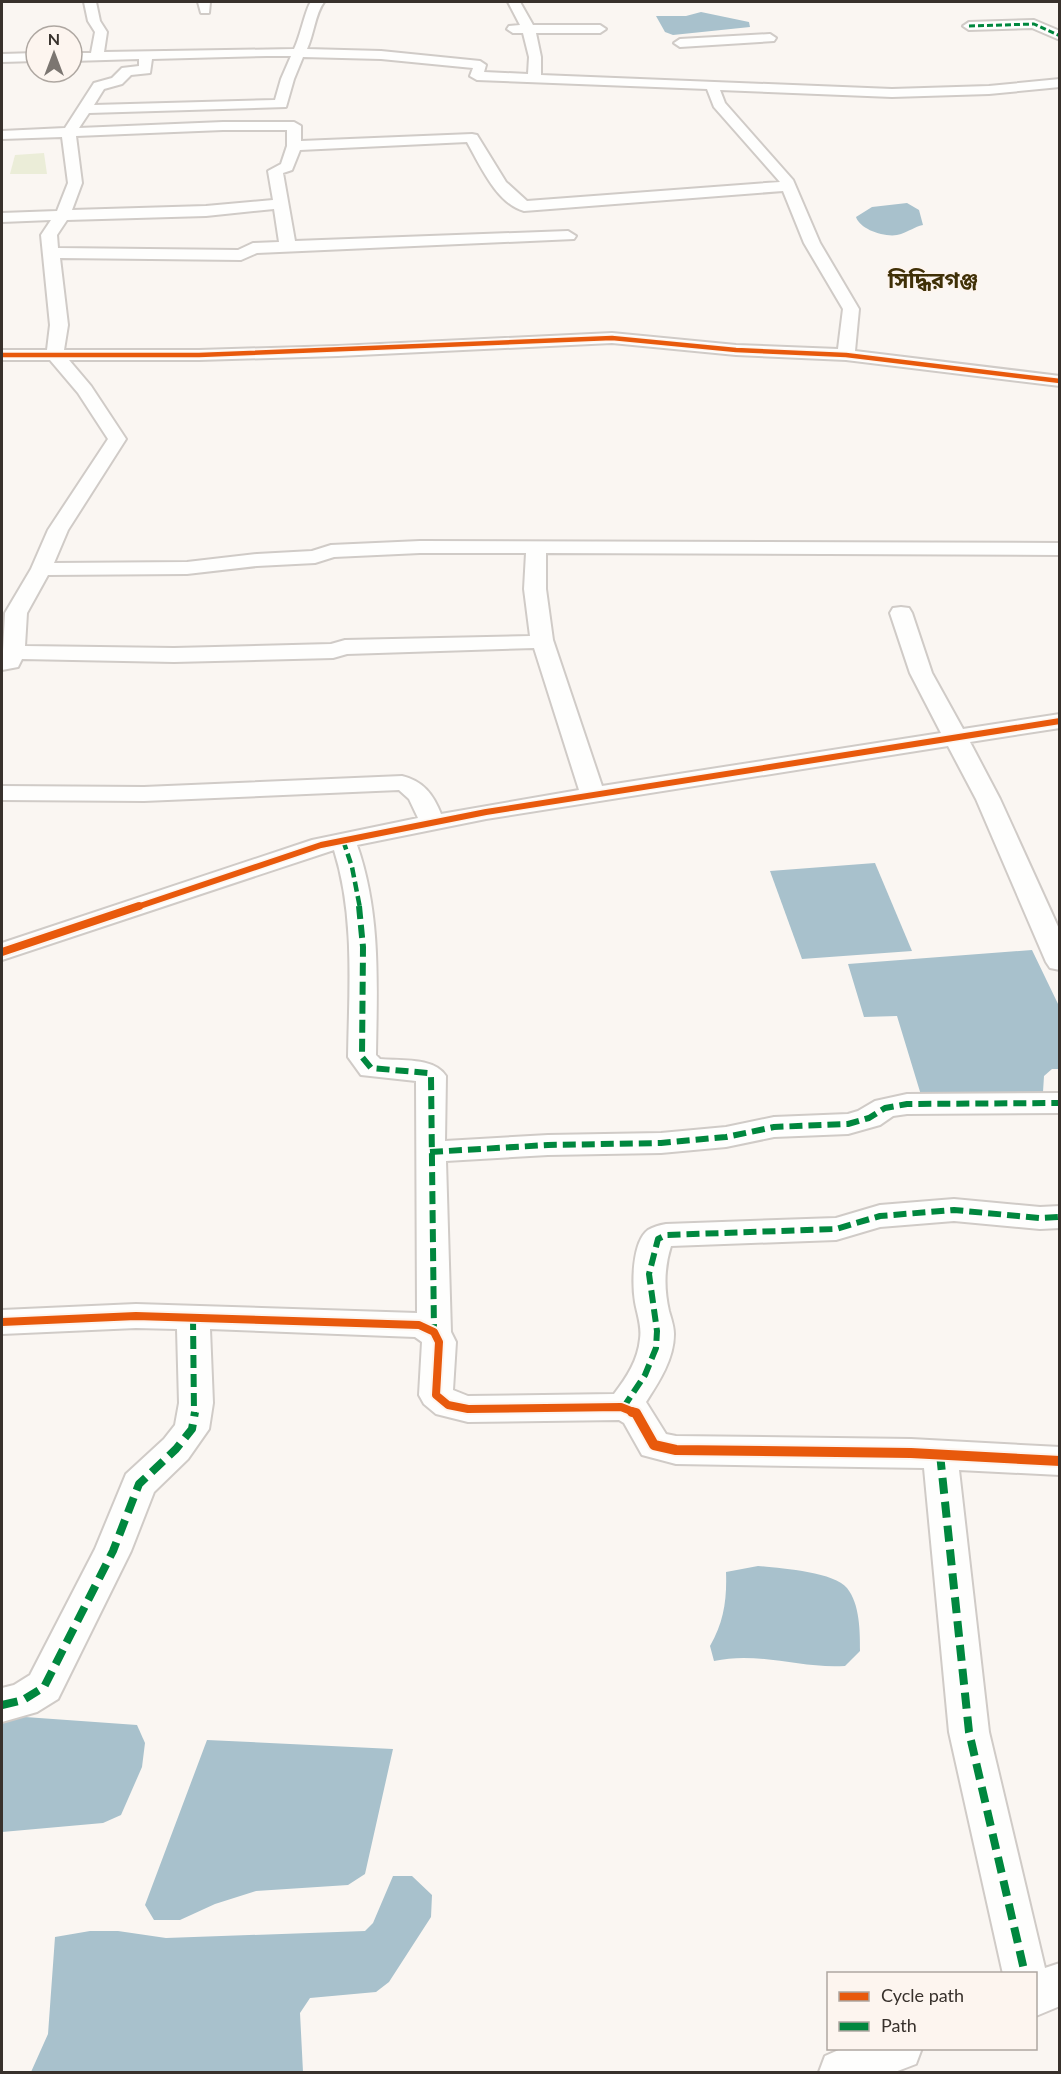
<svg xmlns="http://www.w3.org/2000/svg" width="1061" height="2074" viewBox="0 0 1061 2074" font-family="Lato,'Noto Sans Bengali',sans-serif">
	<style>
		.green { fill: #ebedd8 }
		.water { fill: #a8c1cc }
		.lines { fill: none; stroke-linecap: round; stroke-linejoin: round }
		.minor-casing { stroke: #d0cbc7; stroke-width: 4 }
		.minor { fill: #fefefd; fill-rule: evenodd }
		.quiet-far3 { stroke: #00873e; stroke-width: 3; stroke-dasharray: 6 3; stroke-linecap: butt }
		.quiet-far2 { stroke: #00873e; stroke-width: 4.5; stroke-dasharray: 10 4.5; stroke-linecap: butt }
		.quiet-far1 { stroke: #00873e; stroke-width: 6; stroke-dasharray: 13 6; stroke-linecap: butt }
		.quiet { stroke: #00873e; stroke-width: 8; stroke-dasharray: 16 8; stroke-linecap: butt }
		.cycleway-far3-casing { stroke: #fdf5ef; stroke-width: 7 }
		.cycleway-far2-casing { stroke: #fdf5ef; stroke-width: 9 }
		.cycleway-far1-casing { stroke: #fdf5ef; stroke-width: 12 }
		.cycleway-casing { stroke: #fdf5ef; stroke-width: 14 }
		.cycleway-far3 { stroke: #e8590c; stroke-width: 4.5 }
		.cycleway-far2 { stroke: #e8590c; stroke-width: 6 }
		.cycleway-far1 { stroke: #e8590c; stroke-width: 8 }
		.cycleway { stroke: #e8590c; stroke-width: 10 }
		.labels { text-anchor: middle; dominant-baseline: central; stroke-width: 4.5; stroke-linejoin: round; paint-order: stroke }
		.far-district-label { font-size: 22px; font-weight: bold; fill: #403007; stroke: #fdf5ef }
	</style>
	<rect width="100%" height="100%" fill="#faf6f2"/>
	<polygon class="green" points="44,153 47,174 10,174 15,155"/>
	<g class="water">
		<polygon points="701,12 749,22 750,27 673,35 665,32 656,16 686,16"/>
		<path d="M 907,203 L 919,210 L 923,225 C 914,227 910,231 901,234 C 888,239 860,230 856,217 L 872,207 Z"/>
		<polygon points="875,863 912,951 802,959 770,871"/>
		<polygon points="1032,950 1059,1006 1059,1069 1052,1069 1044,1076 1043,1092 921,1095 897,1016 864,1017 848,964"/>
		<path d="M 758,1566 C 779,1568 834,1572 847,1588 C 860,1604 860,1632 860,1651 L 845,1666 C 800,1669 759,1651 714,1661 L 710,1646 C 724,1622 727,1599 726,1572 Z"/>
		<polygon points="11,1716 137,1725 145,1743 142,1767 121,1815 103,1823 2,1832 2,1720"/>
		<polygon points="207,1740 393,1749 365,1874 348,1885 256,1891 215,1904 180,1920 154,1920 145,1905"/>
		<polygon points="393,1876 412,1876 432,1895 431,1917 389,1982 376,1992 310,1998 300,2013 303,2072 31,2072 48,2034 55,1937 90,1931 118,1931 166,1938 365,1931 373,1923"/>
	</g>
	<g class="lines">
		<g class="minor-casing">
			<g id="minor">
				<path d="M 84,2 L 96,2 L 100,21 L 107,32 L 104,52 L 294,49 C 300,38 306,7 311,2 L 324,2 C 315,14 314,34 307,49 L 381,51 L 480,61 L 486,65 L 484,72 L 528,74 L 529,57 L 523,33 L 513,33 L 507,29 L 509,26 L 520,25 L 508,2 L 520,2 L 533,25 L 600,25 L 606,29 L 600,33 L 536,33 L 541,57 L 541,75 L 892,89 L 989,86 L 1060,79 L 1060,87 L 989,94 L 892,97 L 720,90 L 725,103 L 793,180 L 820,243 L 859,309 L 855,351 L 1060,376 L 1060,386 L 846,360 L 736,355 L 612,343 L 338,356 L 199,360 L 69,360 L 91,386 L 126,439 L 68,530 L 54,563 L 187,562 L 257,554 L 312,551 L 331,545 L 420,541 L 1060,543 L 1060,555 L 546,553 L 546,589 L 553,640 L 602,786 L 941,733 L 910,673 L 890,613 L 893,608 L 901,607 L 909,608 L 912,613 L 932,673 L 963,729 L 1060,714 L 1060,728 L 970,742 L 1000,799 L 1060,931 L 1060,970 L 1050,968 L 1046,962 L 976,799 L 948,746 L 486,819 L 357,845 C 381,914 377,984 376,1055 L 380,1059 C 400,1061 434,1057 446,1076 L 445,1141 L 548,1135 L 661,1133 L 726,1127 L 774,1117 L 848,1114 L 858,1111 L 875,1101 L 907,1094 L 1060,1093 L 1060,1113 L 907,1114 L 893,1116 L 880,1125 L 848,1134 L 774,1137 L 726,1147 L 661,1153 L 548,1155 L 446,1161 L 451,1332 L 456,1342 L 453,1390 L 468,1396 L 614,1394 C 627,1377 638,1360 640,1339 C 642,1326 637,1314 635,1302 C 632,1284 632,1242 648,1230 C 653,1227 660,1225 666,1224 L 836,1218 L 880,1205 L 954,1199 L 1040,1207 L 1060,1206 L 1060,1228 L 1040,1229 L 954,1221 L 880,1227 L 836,1240 L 671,1246 C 664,1268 664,1289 669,1311 C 671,1318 674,1326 674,1334 C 674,1359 659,1382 646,1402 L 666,1434 L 676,1436 L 911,1439 L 1060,1447 L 1060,1475 L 959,1470 L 989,1732 L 1045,1968 L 1060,1963 L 1060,2006 L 1036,2016 L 1036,1974 L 1003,1974 L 949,1732 L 924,1468 L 676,1464 L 642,1455 L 624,1423 L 619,1420 L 468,1422 L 436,1414 L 424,1404 L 419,1395 L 422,1342 L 415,1337 L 210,1329 L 213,1403 L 209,1429 L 188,1459 L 154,1492 L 131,1551 L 58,1699 L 37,1712 L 2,1722 L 2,1688 L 14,1685 L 30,1675 L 95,1549 L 126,1474 L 164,1439 L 175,1425 L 179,1403 L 177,1329 L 136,1328 L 2,1334 L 2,1310 L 136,1304 L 417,1313 L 416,1081 L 361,1075 L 348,1057 C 349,988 355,917 334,850 L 2,960 L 2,943 L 312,840 L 418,818 L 409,799 L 399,790 L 144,801 L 2,800 L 2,786 L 144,787 L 402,776 C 423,781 433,794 441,814 L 579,790 L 534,648 L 347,654 L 333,658 L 174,662 L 22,659 L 18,667 L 2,670 L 5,613 L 31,569 L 48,530 L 108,439 L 78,393 L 50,360 L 2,360 L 2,350 L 47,350 L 50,325 L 41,235 L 51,220 L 2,222 L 2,213 L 57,211 L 68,183 L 62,137 L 2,139 L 2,131 L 65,128 L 94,83 L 112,78 L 122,68 L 139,66 L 139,59 L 72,61 L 72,53 L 91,53 L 95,32 L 88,21 ZM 267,56 L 291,56 L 281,79 L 275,100 L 94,105 L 104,89 L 122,84 L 131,75 L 150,73 L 152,59 ZM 303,57 L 381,59 L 473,68 L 470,76 L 477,80 L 707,89 L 714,107 L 780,182 L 527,201 L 506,182 L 477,135 L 472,134 L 301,141 L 301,126 L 294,122 L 223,122 L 79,128 L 89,113 L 286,107 L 294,79 ZM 223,130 L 287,130 L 287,146 L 281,164 L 268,171 L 273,200 L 206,206 L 72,210 L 82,183 L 76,136 ZM 467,142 C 480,165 497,204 524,211 L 783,191 L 804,243 L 843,309 L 838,349 L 736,345 L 612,333 L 338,346 L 199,350 L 64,350 L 68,325 L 60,258 L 241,260 L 257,253 L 574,239 L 576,236 L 568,231 L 295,241 L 283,173 L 292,170 L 300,150 ZM 274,209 L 279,242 L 253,243 L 238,250 L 58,248 L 57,235 L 67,220 L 206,216 ZM 420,553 L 526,553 L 524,589 L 530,636 L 345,640 L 331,644 L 174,648 L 25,646 L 27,613 L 48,575 L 187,574 L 257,566 L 315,563 L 334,557 Z"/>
				<polygon points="198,2 210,2 209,13 201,13"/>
				<polygon points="1034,20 1060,31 1060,40 1032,28 969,30 963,26 969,22"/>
				<polygon points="770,34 776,38 774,41 680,47 674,43 680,39"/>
				<polygon points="36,53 36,61 2,62 2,54"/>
				<polygon points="843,2048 922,2048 916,2064 895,2072 819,2072 825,2056"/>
			</g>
		</g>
		<use href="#minor" class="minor"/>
		<polyline class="quiet-far3" points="969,26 1034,24 1060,36"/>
		<polyline class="quiet-far2" points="343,840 352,867 360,908"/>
		<g class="quiet-far1">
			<polyline points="359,906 363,947 362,1057 371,1068 428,1073 431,1076 434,1332"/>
			<polyline points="430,1152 548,1145 661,1143 726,1137 774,1127 848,1124 869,1118 885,1108 907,1104 1060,1103"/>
			<polyline points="193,1317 194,1413"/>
			<polyline points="623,1408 645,1375 656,1348 657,1331 649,1274 658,1239 666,1235 836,1229 880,1216 954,1210 1040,1218 1060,1217"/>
		</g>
		<g class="quiet">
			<polyline points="940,1454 969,1732 1025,1974"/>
			<polyline points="2,1705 23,1700 44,1687 113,1551 139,1484 176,1449 192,1429 195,1412"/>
		</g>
		<g class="cycleway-far3-casing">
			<polyline id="cycleway-far3" points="2,355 199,355 612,338 736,350 846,355 1060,381"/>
		</g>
		<g class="cycleway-far2-casing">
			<polyline id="cycleway-far2" points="134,908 321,845 486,812 1060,721"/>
		</g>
		<g class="cycleway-far1-casing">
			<g id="cycleway-far1">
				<polyline points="2,952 139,906"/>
				<polyline points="2,1322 136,1316 419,1325 434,1332 439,1342 436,1395 448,1405 468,1409 621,1407 636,1413"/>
			</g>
		</g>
		<g class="cycleway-casing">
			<polyline id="cycleway" points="632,1412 636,1413 654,1445 676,1450 911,1453 1060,1461"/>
		</g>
		<use href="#cycleway-far3" class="cycleway-far3"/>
		<use href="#cycleway-far2" class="cycleway-far2"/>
		<use href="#cycleway-far1" class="cycleway-far1"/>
		<use href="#cycleway" class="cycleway"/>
	</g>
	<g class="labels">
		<g class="far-district-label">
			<text x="933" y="279">সিদ্ধিরগঞ্জ</text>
		</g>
	</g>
	<rect width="1061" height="2074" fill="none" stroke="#38312c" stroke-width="6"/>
	<rect x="827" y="1972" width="210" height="78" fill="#fdf5ef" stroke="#aea7a1" stroke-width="1.5"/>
	<rect x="839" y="1992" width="30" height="9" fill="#e8590c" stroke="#aea7a1" stroke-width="1.5"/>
	<text x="881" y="2002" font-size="18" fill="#38312c">Cycle path</text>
	<rect x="839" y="2022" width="30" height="9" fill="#00873e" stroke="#aea7a1" stroke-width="1.5"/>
	<text x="881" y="2032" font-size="18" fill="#38312c">Path</text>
	<g transform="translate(54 54)"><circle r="28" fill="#fdf5ef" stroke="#aea7a1" stroke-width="1.5"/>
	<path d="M0-4.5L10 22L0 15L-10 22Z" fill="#7c7671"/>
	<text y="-9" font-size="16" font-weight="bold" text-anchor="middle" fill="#38312c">N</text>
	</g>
</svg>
